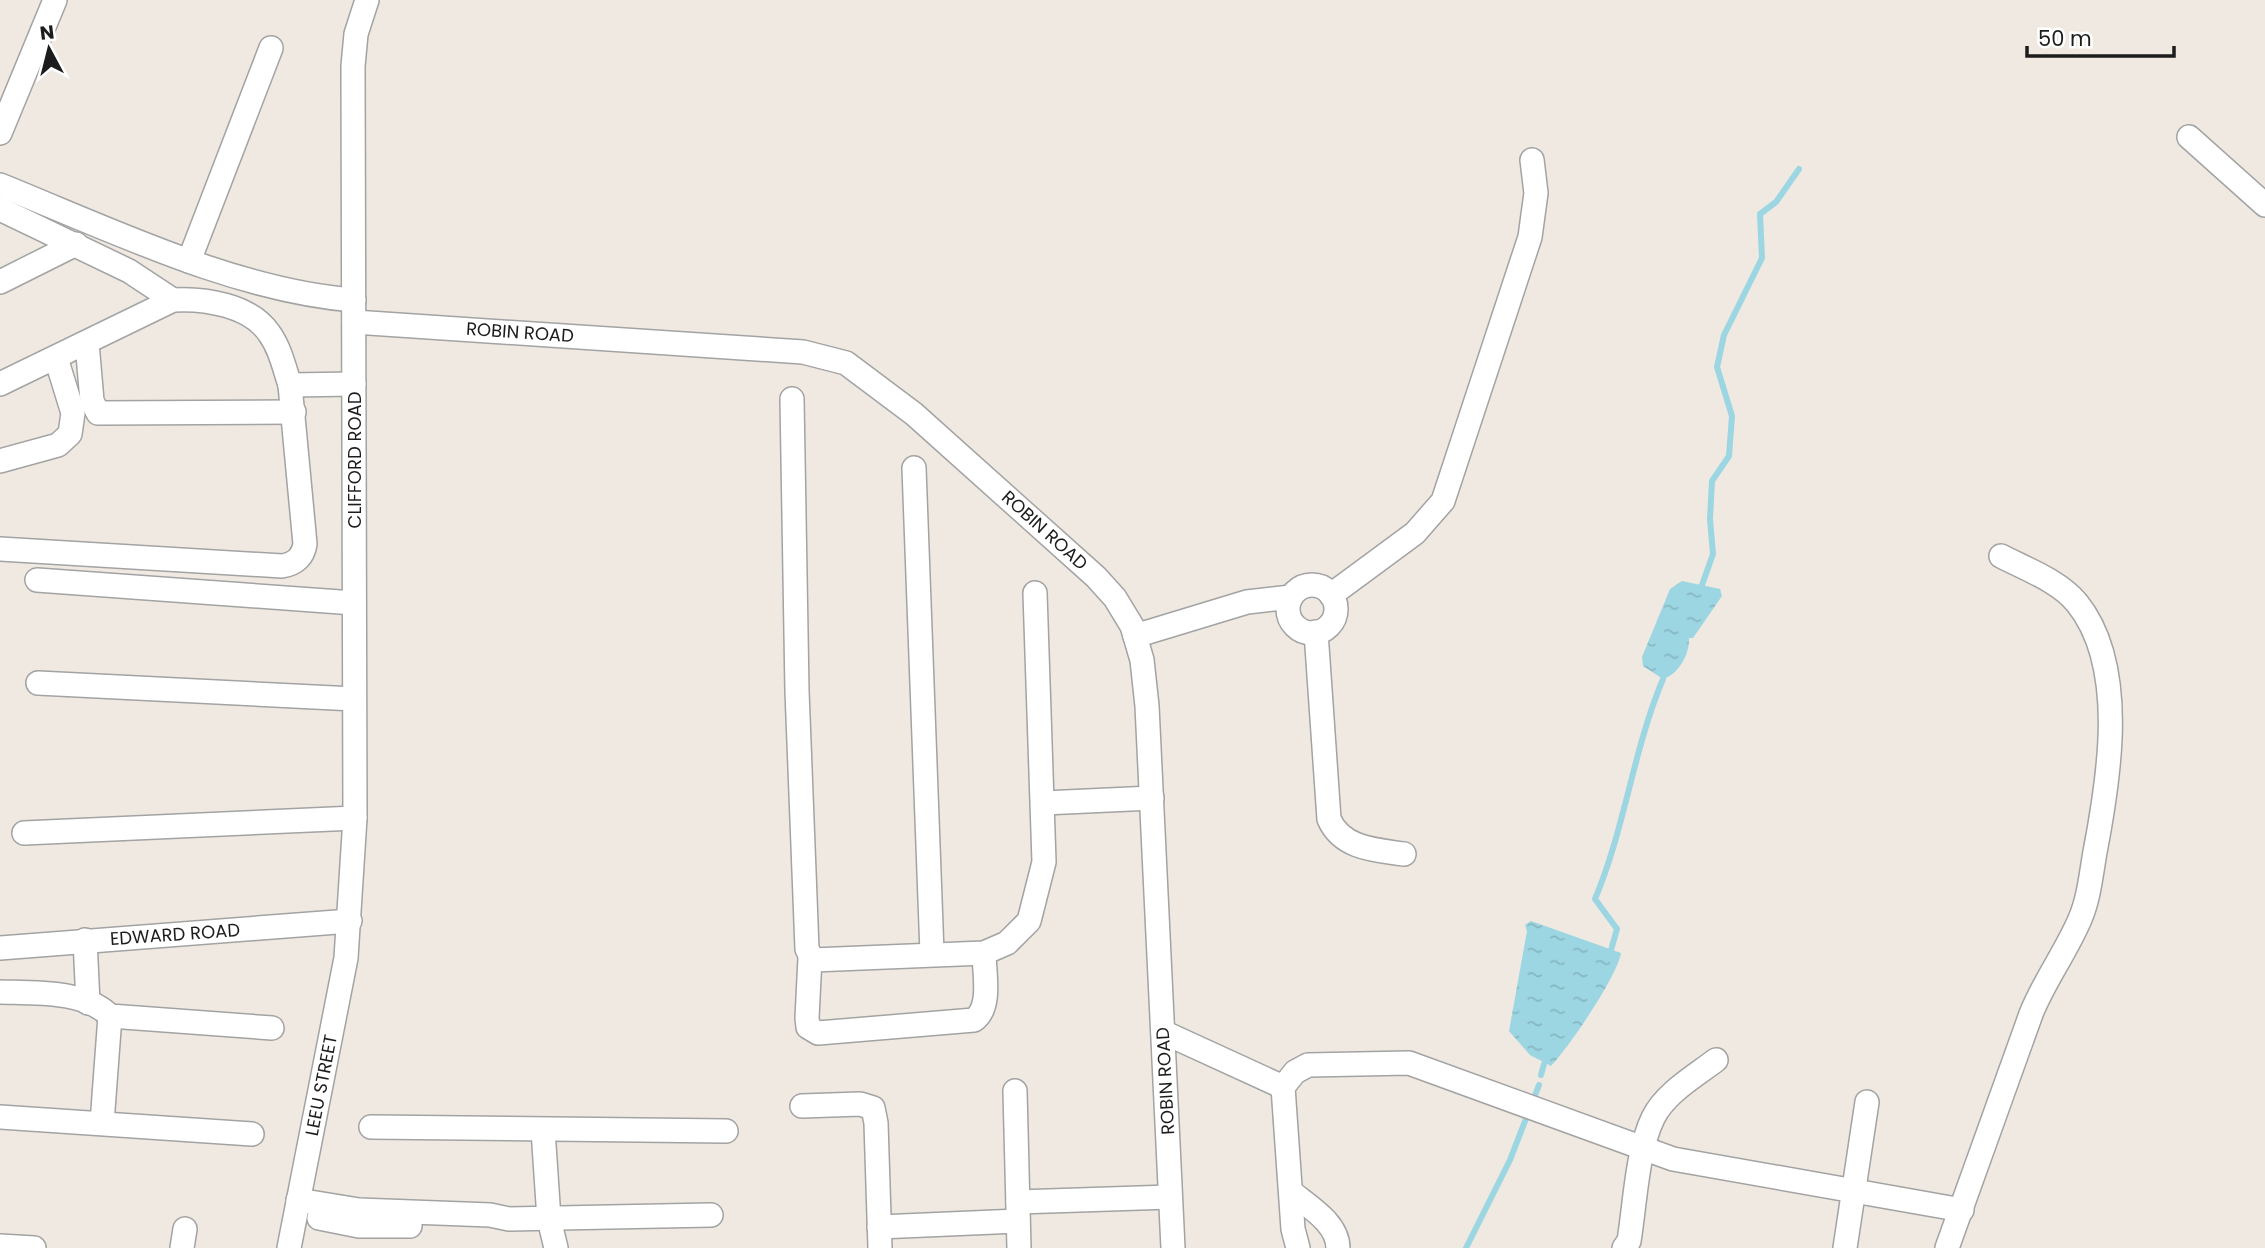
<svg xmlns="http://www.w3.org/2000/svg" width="2265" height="1248" viewBox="0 0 2265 1248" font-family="Poppins,sans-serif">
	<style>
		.water { fill: url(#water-ripples) }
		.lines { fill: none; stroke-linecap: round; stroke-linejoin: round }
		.stream { stroke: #9cd6e2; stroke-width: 6 }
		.minor-casing { stroke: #a3a3a3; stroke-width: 26 }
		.minor { stroke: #fff; stroke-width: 23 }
		.labels { text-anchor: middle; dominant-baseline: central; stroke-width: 5; stroke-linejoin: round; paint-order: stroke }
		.street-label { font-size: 18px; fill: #1c1c1c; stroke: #fff }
	</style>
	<defs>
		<pattern id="water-ripples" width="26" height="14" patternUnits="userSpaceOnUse" patternTransform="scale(1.75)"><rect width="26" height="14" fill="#9cd6e2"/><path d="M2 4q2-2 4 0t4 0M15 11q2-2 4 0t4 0" fill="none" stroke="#86b7c1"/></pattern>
	</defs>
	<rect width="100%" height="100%" fill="#efe9e1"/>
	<g class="water">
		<path d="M 1682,581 L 1720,589 L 1722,596 L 1693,638 L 1689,638 C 1690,654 1678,675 1663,679 L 1643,666 L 1642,657 L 1670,589 Z"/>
		<path d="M 1531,921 L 1621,953 C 1617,977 1569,1047 1551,1066 L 1530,1055 L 1509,1031 L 1527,931 L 1525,925 Z"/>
	</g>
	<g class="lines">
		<g class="stream">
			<polyline points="1702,585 1713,554 1710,519 1712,481 1729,456 1732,416 1717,367 1724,335 1762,258 1760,214 1776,202 1799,169"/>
			<path d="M 1611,950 L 1617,929 L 1595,899 C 1625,828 1633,750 1663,679"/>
			<polyline points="1541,1075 1544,1064"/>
			<polyline points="1466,1248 1510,1160 1539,1085"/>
		</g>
		<g class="minor-casing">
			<g id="minor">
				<polyline points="0,133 55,0"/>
				<polyline points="2189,137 2265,205"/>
				<path d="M 0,185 C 109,229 236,291 354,300"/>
				<polyline points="0,209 129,271 173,300"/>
				<polyline points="189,261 271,48"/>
				<polyline points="0,282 76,244"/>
				<polyline points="354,322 803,352 846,363 914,414 1096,577 1115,598 1132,626 1142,660 1147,706 1173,1248"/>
				<polyline points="87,343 92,401 98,413 294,412"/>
				<path d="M 0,384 L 173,300 C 204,298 250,305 269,333 C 280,348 284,367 290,385 L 354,384"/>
				<polyline points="792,399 797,691 807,949 813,960 984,953 1007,943 1029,921 1044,862 1035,593"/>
				<polyline points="0,461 58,445 70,434 73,413 56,358"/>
				<polyline points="914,468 932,953"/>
				<path d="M 0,549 L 282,566 C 295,564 303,557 305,544 L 290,385"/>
				<polyline points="37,580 354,603"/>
				<circle cx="1312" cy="609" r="24"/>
				<polyline points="1331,595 1415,533 1443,501 1530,237 1536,193 1532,160"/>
				<path d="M 1316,632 L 1329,819 C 1342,849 1376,850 1404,854"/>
				<polyline points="1135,636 1247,602 1291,597"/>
				<polyline points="38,683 354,699"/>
				<polyline points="1044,803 1152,798"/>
				<polyline points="24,833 355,818"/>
				<polyline points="85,940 88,1003"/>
				<polyline points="0,948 350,921"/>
				<path d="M 810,958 L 807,1018 L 808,1027 L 818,1033 L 974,1020 C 992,1007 984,973 984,953"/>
				<path d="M 0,992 C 33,993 85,990 110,1016 L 272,1028"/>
				<polyline points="1163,1032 1283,1087"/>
				<polyline points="1015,1091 1019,1248"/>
				<polyline points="802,1106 860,1104 873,1108 876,1123 880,1248"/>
				<polyline points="0,1117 252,1134"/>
				<polyline points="102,1123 110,1016"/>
				<polyline points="371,1127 726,1131"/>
				<polyline points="543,1130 549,1219 556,1248"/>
				<path d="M 1291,1192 C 1308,1206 1338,1223 1338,1248"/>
				<polyline points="298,1200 359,1210 490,1215 509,1219 711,1215"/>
				<polyline points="1018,1202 1170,1197"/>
				<polyline points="319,1218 359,1226 410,1226"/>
				<polyline points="879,1227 1018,1221"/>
				<polyline points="0,1246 34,1248"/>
				<polyline points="182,1248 185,1229"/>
				<polyline points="289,1248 346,958 355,818 353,66 356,34 367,0"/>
				<polyline points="1298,1248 1293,1229 1283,1087 1295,1072 1308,1065 1409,1063 1673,1159 1962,1210"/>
				<path d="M 1624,1248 L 1629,1241 C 1635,1204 1637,1151 1653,1118 C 1665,1093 1695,1076 1716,1060"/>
				<polyline points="1845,1248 1867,1102"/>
				<path d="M 1947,1248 L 2031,1014 C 2044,981 2066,952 2080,919 C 2089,898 2091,875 2095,852 C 2109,779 2128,666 2077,603 C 2059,581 2026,569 2001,556"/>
			</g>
		</g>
		<use href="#minor" class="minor"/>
	</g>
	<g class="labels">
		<g class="street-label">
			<text transform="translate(520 332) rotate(4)">ROBIN ROAD</text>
			<text transform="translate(354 460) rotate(-90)">CLIFFORD ROAD</text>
			<text transform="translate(1045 530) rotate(42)">ROBIN ROAD</text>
			<text transform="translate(175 934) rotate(-4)">EDWARD ROAD</text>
			<text transform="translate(1165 1081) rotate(-93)">ROBIN ROAD</text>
			<text transform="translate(321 1085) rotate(-79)">LEEU STREET</text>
		</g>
	</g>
	<g transform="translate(49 49) rotate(353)" stroke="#ffffff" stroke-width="5" paint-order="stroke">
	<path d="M0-5L12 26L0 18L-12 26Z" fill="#1c1c1c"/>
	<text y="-10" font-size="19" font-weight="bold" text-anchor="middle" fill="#1c1c1c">N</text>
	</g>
	<path d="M2027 46v10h147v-10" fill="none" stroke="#1c1c1c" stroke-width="3.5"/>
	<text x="2038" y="46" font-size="21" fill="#1c1c1c" stroke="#ffffff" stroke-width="5" paint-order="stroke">50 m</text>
</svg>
